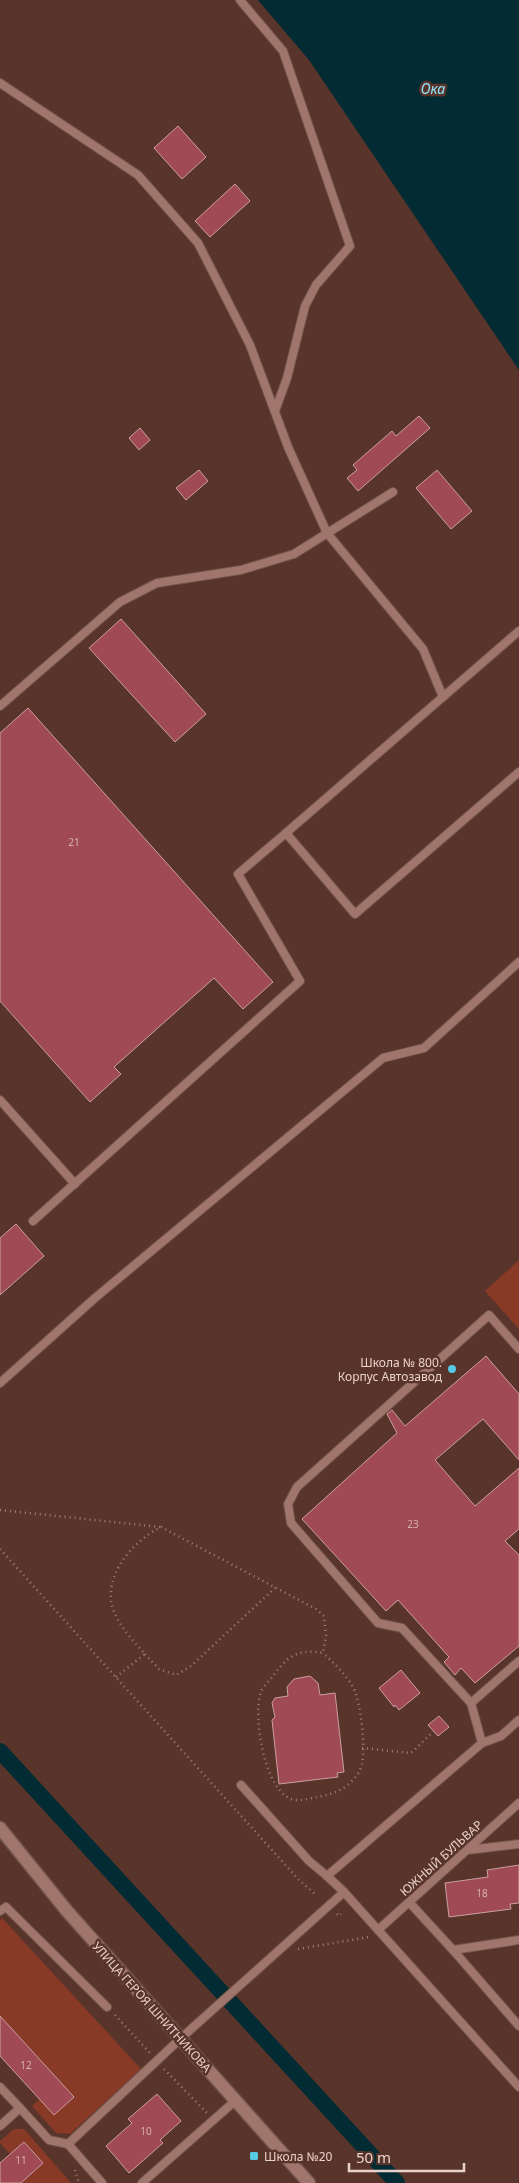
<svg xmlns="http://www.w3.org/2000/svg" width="519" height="2183" viewBox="0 0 519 2183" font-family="'Noto Sans',sans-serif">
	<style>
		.green { fill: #883a27 }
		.water { fill: #022b33 }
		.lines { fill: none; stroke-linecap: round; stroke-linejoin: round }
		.canal { stroke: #022b33; stroke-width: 16 }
		.building { fill: #9f4a54; stroke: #cd9fa2 }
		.service-casing { stroke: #70524a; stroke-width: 10 }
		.minor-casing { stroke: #70524a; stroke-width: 15 }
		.path { stroke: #a0827b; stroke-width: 2.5; stroke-dasharray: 1 4; stroke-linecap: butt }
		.service { stroke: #a0766c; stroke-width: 8 }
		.minor { stroke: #a0766c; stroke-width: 12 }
		.poi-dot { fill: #57c9e2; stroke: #58342b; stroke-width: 2 }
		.labels { text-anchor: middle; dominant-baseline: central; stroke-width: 5; stroke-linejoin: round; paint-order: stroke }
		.number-label { font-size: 10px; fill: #d7b0ae }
		.poi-label { font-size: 12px; fill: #ead2cc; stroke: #58342b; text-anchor: end }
		.street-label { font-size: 12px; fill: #ead2cc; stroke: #58342b }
		.water-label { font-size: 14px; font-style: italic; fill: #90e4f9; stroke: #58342b }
	</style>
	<rect width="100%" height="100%" fill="#58342b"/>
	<g class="green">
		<polygon points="519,1260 519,1329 485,1291"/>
		<polygon points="2,1918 141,2069 70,2134 56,2133 32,2106 40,2099 54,2115 74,2097 0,2016 0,1920"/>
		<polygon points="14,2129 24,2129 71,2183 21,2183 43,2163 24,2142 10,2154 0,2143 0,2141"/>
	</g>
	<polygon class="water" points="258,0 519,0 519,370 309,60"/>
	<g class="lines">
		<polyline class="canal" points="0,1751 397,2183"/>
	</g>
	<g class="building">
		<polygon points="178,126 206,157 182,179 154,148"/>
		<polygon points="235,184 250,201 210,237 195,221"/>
		<polygon points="419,416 430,428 358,491 347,478 357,470 353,465 392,431 396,436"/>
		<polygon points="140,428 150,440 139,450 129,438"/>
		<polygon points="199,470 208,481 186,500 176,488"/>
		<polygon points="437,470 472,511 451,529 416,488"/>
		<polygon points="121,619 206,714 175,742 89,648"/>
		<polygon points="28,708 273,982 243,1009 214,978 114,1067 121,1074 90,1102 0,1001 0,733"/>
		<polygon points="16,1224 44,1256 0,1295 0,1238"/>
		<polygon points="486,1356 519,1394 519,1460 483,1419 435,1460 475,1506 519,1468 519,1529 505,1541 519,1555 519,1646 475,1683 461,1668 455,1675 444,1662 449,1657 398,1600 386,1611 302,1519 397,1433 387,1414 392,1410 405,1426"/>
		<polygon points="401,1670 420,1693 399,1710 395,1705 394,1707 379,1688"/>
		<polygon points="310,1676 318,1683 320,1695 335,1693 344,1772 337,1773 338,1777 279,1784 272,1720 275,1717 272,1703 275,1698 288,1696 287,1687 294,1679"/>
		<polygon points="439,1716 449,1727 438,1736 428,1725"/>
		<polygon points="519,1865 519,1903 510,1904 511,1909 449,1917 445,1883 488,1877 487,1870"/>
		<polygon points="0,2016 74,2097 54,2115 0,2056"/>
		<polygon points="157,2094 181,2121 160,2140 163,2143 129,2173 106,2146 132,2123 128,2119"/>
		<polygon points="24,2142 43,2163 21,2183 0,2183 0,2163"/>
	</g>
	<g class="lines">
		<g class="service-casing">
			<g id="service">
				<polyline points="240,0 283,51 350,246 316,285 305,306 287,378 275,411"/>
				<polyline points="0,83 138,175 198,243 250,345 288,447 327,533 423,649 443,697"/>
				<polyline points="519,631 286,833 355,914 519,772"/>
				<polyline points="0,706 120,602 157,583 241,570 294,554 393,492"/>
				<polyline points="0,1100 75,1184"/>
				<polyline points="33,1221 300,981 238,874 286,833"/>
				<polyline points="0,1383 95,1298 383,1058 424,1048 519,962"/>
				<polyline points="471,1703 519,1661"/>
				<polyline points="482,1743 471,1703 402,1628 378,1623 291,1523 288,1504 297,1487 489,1315 519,1349"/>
				<polyline points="241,1785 309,1861 327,1876"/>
				<polyline points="468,1850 519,1844"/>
				<polyline points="344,1892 327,1876 482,1743 501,1736 519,1720"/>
				<polyline points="409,1902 453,1950 519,1940"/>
				<polyline points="0,1911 6,1907 107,2007"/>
				<polyline points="378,1930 519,1803"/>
				<polyline points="453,1950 519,2026"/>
				<polyline points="0,2087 20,2108"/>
				<polyline points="0,2126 20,2108 49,2140 68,2144"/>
				<polyline points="102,2183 68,2144 180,2039 344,1892 519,2087"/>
				<polyline points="142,2183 235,2101"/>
			</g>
		</g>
		<g class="minor-casing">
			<polyline id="minor" points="0,1828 67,1911 309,2183"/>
		</g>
		<g class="path">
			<polyline points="0,1510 160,1527"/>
			<polyline points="0,1549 299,1880 316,1895"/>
			<polyline points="145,1654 159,1669 176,1675 191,1666 275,1588"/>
			<path d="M 116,1677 L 145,1654 C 134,1642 122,1629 115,1614 C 99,1580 132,1541 161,1527 L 316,1609 L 324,1616 L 326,1635 L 323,1653 C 295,1648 285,1659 270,1680 C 267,1683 262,1688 261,1692 C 252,1716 265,1796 295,1800 C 302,1801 311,1798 318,1797 C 335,1794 349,1788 359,1772 C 368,1759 361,1701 353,1687 C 345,1674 334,1663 323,1653"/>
			<polyline points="362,1748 411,1753 434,1731"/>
			<polyline points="337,1914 339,1916 341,1914"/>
			<polyline points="298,1949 369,1937"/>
			<polyline points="115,2015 150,2053"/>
			<polyline points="164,2069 207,2113"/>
			<polyline points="75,2170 79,2183"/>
		</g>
		<use href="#service" class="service"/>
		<use href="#minor" class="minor"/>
	</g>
	<g class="poi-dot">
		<circle cx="452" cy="1369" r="5"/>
		<rect x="249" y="2151" width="10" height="10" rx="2.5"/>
	</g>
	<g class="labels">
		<g class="number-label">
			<text x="74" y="842">21</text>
			<text x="413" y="1524">23</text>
			<text x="482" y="1893">18</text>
			<text x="26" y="2065">12</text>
			<text x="146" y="2131">10</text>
			<text x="21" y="2160">11</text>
		</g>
		<g class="poi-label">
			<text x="442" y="1362">Школа № 800.<tspan x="442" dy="14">Корпус Автозавод</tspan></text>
			<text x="264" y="2156" text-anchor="start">Школа №20</text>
		</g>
		<g class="street-label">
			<text transform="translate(441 1858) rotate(-42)">ЮЖНЫЙ БУЛЬВАР</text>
			<text transform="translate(152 2007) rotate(48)">УЛИЦА ГЕРОЯ ШНИТНИКОВА</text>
		</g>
		<g class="water-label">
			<text x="433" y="88">Ока</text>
		</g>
	</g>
	<path d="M349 2163v8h115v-8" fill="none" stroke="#ead2cc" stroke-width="2.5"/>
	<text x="356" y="2163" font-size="15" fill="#ead2cc" stroke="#58342b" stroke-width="4" paint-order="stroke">50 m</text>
</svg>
